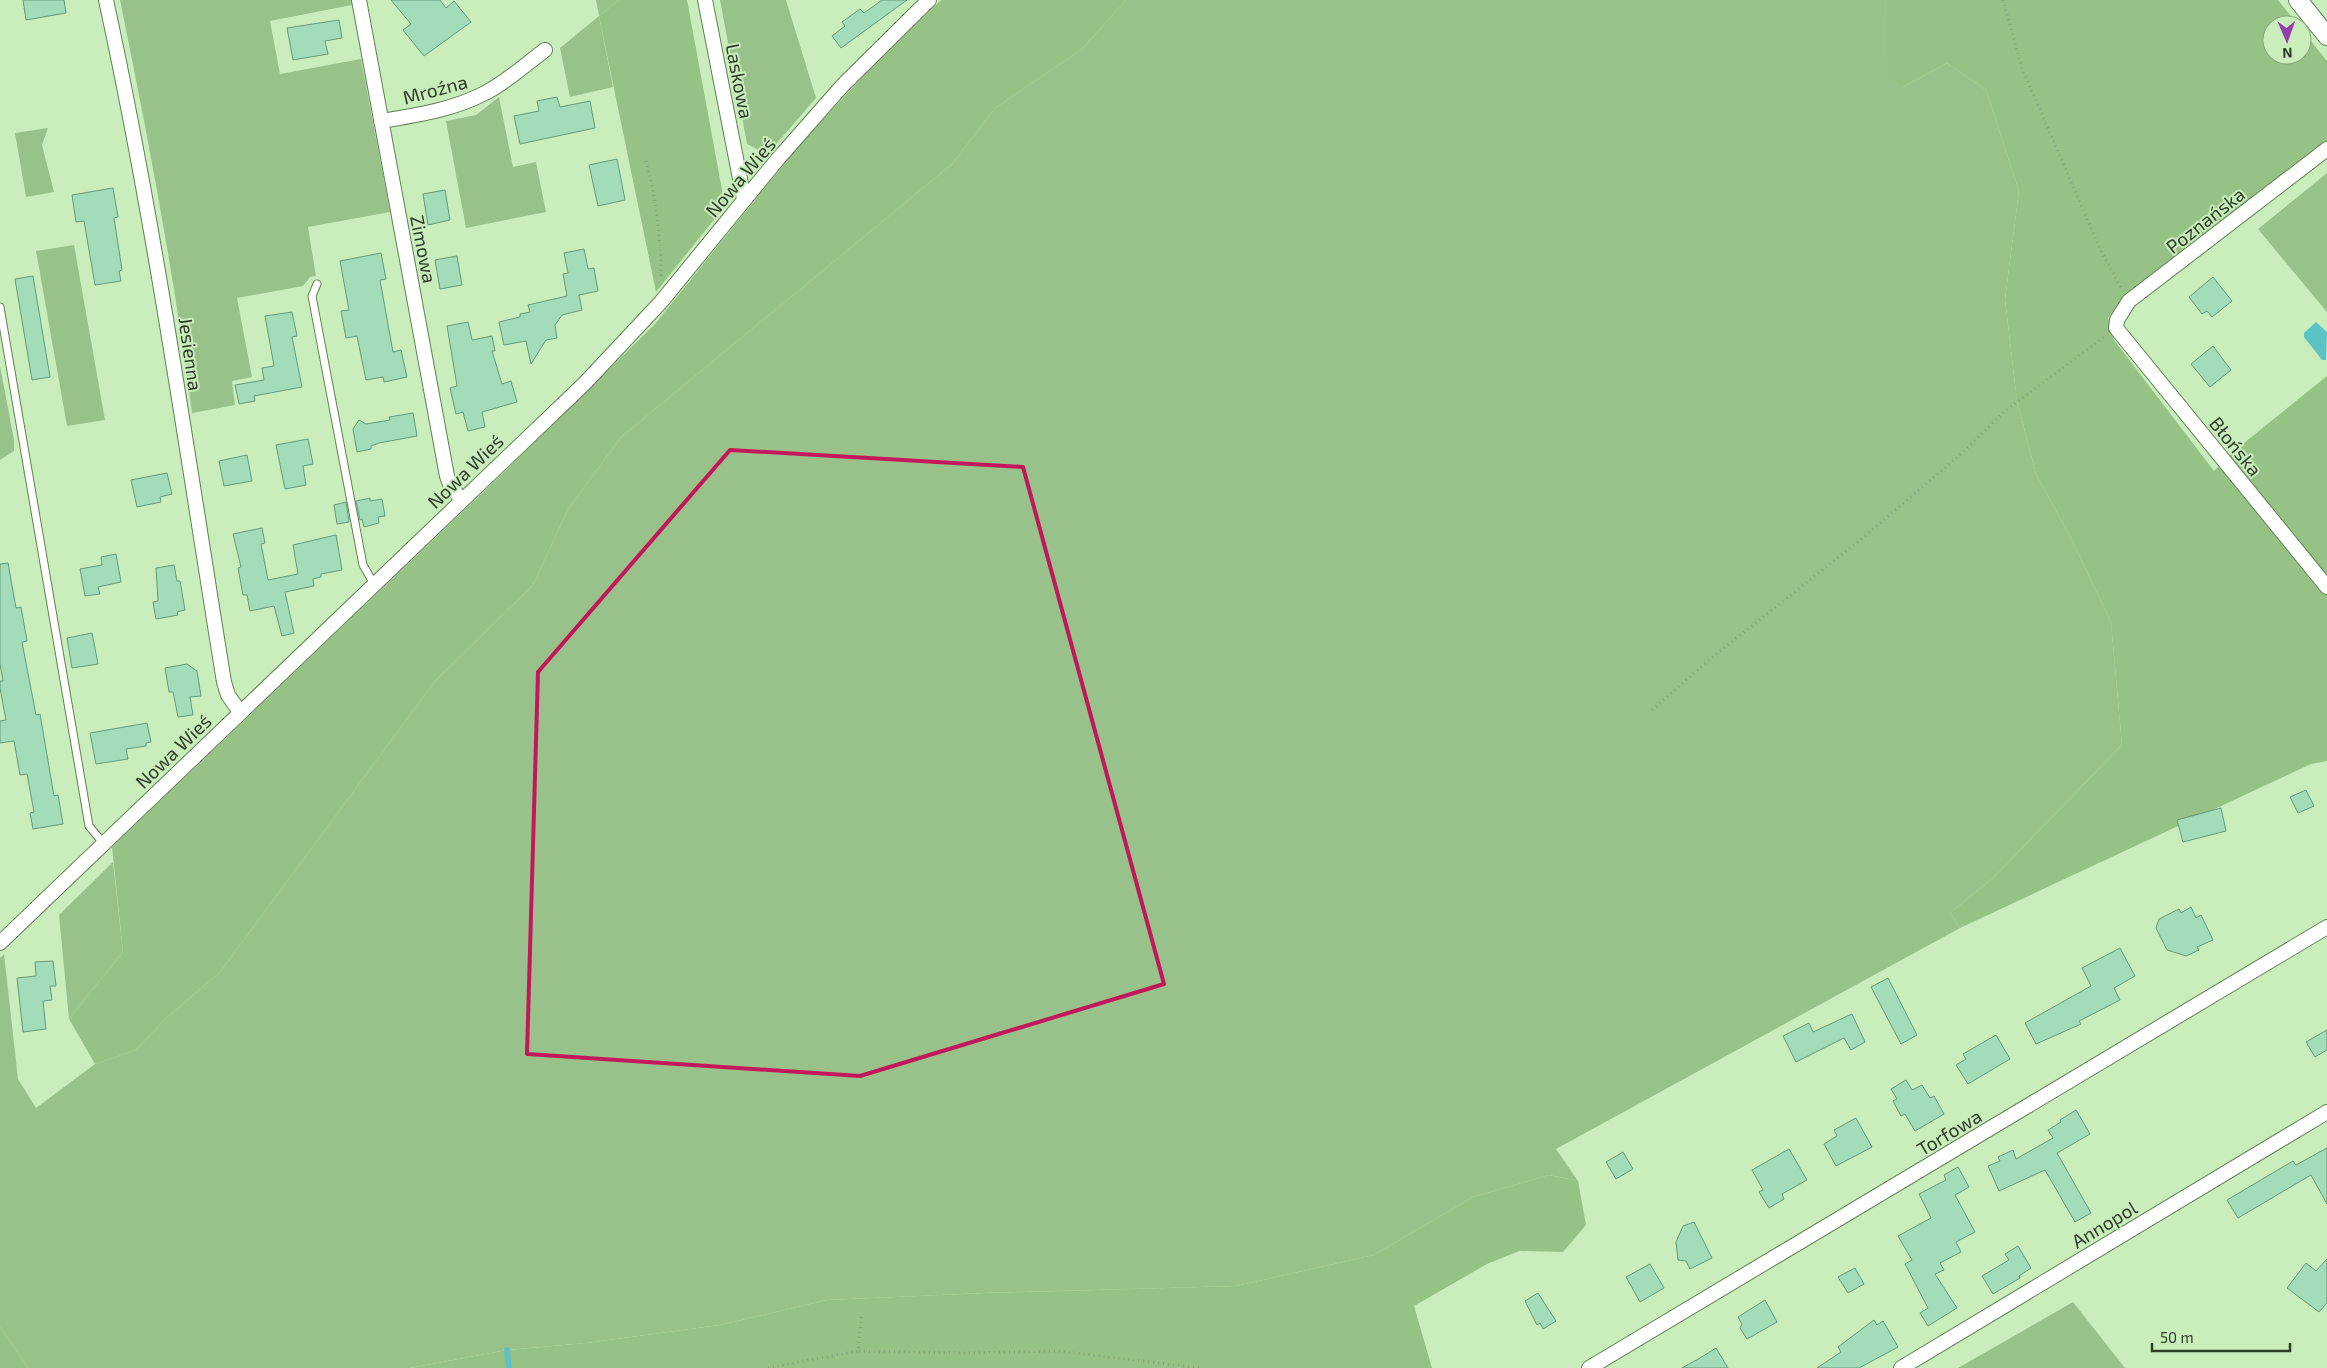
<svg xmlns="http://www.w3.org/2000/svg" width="2327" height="1368" viewBox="0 0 2327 1368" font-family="'Exo 2',sans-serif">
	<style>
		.green { fill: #99c28b }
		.forest { fill: #96c286 }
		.water { fill: #5bc3c6 }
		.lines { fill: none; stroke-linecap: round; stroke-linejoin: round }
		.stream { stroke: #5bc3c6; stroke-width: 5.5 }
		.building { fill: #a3dcb9; stroke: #639a7a }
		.service-casing { stroke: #608054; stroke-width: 9 }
		.minor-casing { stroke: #608054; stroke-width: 16 }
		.tertiary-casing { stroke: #608054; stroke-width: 20 }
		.path { stroke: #89a57f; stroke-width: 3; stroke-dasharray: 1 4; stroke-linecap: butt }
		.service { stroke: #fff; stroke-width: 7 }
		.minor { stroke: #fff; stroke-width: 14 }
		.tertiary { stroke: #fff; stroke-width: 18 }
		.marked { fill: none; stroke: #c2185b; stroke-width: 4; stroke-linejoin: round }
		.labels { text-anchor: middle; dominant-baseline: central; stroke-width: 4; stroke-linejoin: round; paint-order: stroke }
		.street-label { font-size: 19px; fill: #2e3c29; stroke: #c9eebc }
	</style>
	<rect width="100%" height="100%" fill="#c9eebc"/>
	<g class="green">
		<path d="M 120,0 L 351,0 L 352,5 L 270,21 L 280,74 L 361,59 L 390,212 L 308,227 L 316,276 L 310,277 L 303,286 L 237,298 L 252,377 L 232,381 L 235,405 L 192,413 C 174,274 148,137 120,0 Z"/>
		<polygon points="596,0 619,0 599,16 613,87 570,97 560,48 599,16"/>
		<polygon points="720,0 786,0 816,98 772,149 759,150 747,144"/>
		<polygon points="1126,0 1885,0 1887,35 1903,87 1947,63 1986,90 2019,191 2005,299 2017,401 2036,474 2070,536 2111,622 2122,745 1993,878 1950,913 1960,928 1556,1149 1578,1181 1549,1175 1473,1197 1374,1255 1236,1286 985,1293 827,1300 720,1325 586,1343 507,1350 410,1368 28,1368 0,1327 0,958 4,954 18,1079 36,1108 95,1064 136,1050 165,1019 220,972 435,681 533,585 568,509 621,437 952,164 995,108 1082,49"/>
		<polygon points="499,97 513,167 536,162 546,212 466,228 446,121 476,115"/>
		<polygon points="48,128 42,145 54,192 26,197 15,133"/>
		<polygon points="2327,173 2327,312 2258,229"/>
		<polygon points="74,245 105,420 67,426 36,251"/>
		<polygon points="0,366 14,440 14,451 0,460"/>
		<polygon points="113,862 123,952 69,1019 59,915"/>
		<polygon points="2073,1302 2125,1368 1958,1368"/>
	</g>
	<g class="forest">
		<polygon points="619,0 687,0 725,206 656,292 599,16"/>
		<polygon points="941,0 1126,0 1082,49 995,108 952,164 621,437 568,509 533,585 435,681 220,972 165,1019 136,1050 95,1064 69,1019 123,952 112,847 498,478 655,324 796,149 866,73"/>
		<polygon points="1885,0 2278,0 2298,25 2272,25 2272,55 2302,55 2302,30 2327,61 2327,141 2120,303 2108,318 2114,340 2214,471 2234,451 2327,376 2327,575 2321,580 2327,587 2327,761 2311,764 1960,928 1950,913 1993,878 2122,745 2111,622 2070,536 2036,474 2017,401 2005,299 2019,191 1986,90 1947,63 1903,87 1887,75"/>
		<polygon points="1549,1175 1578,1181 1586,1225 1563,1252 1519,1251 1487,1264 1414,1306 1432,1368 410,1368 507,1350 586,1343 720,1325 827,1300 985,1293 1236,1286 1374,1255 1473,1197"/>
		<polygon points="0,1327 28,1368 0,1368"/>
	</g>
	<polygon class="water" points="2316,322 2327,332 2326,360 2322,360 2304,337 2304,333"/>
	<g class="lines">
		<polyline class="stream" points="507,1350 509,1368"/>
	</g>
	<g class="building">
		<polygon points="23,0 64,0 66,13 26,20"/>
		<polygon points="391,0 440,0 446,8 454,1 471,22 424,56 403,30 411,24"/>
		<polygon points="882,0 907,0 841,48 832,36 845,26 842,22 860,9 864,13"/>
		<polygon points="339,20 342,38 325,41 328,54 293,60 287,28"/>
		<polygon points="557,97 560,107 590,101 595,128 520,144 514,116 539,111 537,101"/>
		<polygon points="617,159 625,200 598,206 589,165"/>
		<polygon points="113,188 118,217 114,218 122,270 119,271 121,281 95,285 84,221 76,222 72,195"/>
		<polygon points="445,190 450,220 428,225 423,194"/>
		<polygon points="584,249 588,269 594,268 598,291 579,295 582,310 562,315 555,325 557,338 546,340 531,364 526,341 504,345 499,322 520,317 520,314 530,312 528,305 567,296 563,274 568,273 564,253"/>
		<polygon points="381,253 386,279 380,280 393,352 401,350 407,377 384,382 383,377 366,380 357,336 346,338 341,311 349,310 340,261"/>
		<polygon points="457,256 462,285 440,289 435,260"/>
		<polygon points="33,276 50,377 32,380 15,279"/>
		<polygon points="2213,277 2232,301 2212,317 2207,311 2202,314 2189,297"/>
		<polygon points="292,312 297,336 292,337 302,387 254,396 255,401 239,404 235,385 264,380 262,368 274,366 265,316"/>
		<polygon points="468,322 472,340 492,336 495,351 492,351 502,384 511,381 517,402 482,412 485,427 468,431 463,412 456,414 450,388 457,386 447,326"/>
		<polygon points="2213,346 2231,370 2210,387 2191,364"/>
		<polygon points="413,413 417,436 379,443 371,446 371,449 357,452 353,429 359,420 366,424 390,420 389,417"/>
		<polygon points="308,439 313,464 303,466 306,485 285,489 276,445"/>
		<polygon points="247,455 252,481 224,486 219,461"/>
		<polygon points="167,473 172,494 160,497 161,502 137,507 131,480"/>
		<polygon points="370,498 370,501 382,499 385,516 378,517 379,523 364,527 362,519 360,520 356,501"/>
		<polygon points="346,502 349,522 337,524 334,505"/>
		<polygon points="262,528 265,543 261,544 268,580 298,574 293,545 336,535 342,570 321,574 321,577 313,579 314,586 285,592 294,633 282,636 274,606 250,611 247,595 243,595 238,568 241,567 233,534"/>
		<polygon points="116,554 121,582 98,587 100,594 85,596 80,569 102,565 101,557"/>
		<polygon points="8,563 16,608 21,607 27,641 22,642 36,715 40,714 54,796 58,795 63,824 33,829 30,813 34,812 27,774 20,775 14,741 0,743 0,721 6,720 0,688 0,681 3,681 0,664 0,564"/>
		<polygon points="174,565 177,581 180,581 185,610 177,612 178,615 156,619 153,602 158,601 156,568"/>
		<polygon points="92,633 98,664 72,668 67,638"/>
		<polygon points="187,664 197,671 201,696 190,697 193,715 178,717 173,692 169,692 165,668"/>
		<polygon points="147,723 151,742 146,743 146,746 126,749 128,759 96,764 90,733"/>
		<polygon points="2306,790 2314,806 2298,813 2290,797"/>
		<polygon points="2221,808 2226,831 2183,842 2177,820"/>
		<polygon points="2191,907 2196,918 2201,915 2213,940 2197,947 2199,950 2186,956 2167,950 2156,928 2159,919 2179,909 2181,913"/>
		<polygon points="2120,948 2135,976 2114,988 2120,1000 2079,1021 2081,1024 2036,1044 2025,1023 2091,986 2082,968"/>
		<polygon points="53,961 56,986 50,986 52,1000 43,1001 46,1029 23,1032 17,978 36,976 35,962"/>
		<polygon points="1888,978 1917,1035 1901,1044 1871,987"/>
		<polygon points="1852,1014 1865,1042 1851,1050 1844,1038 1796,1062 1783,1036 1809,1023 1813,1032"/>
		<polygon points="2327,1030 2327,1050 2315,1057 2306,1042"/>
		<polygon points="1996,1035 2010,1059 1968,1084 1956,1065 1966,1059 1963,1054"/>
		<polygon points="1906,1080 1912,1090 1922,1085 1930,1098 1934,1096 1944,1114 1915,1131 1905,1114 1901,1116 1893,1101 1897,1099 1891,1089"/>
		<polygon points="2076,1110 2090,1134 2057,1153 2091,1213 2075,1222 2045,1170 1999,1191 1988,1166 2000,1161 1998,1157 2013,1150 2016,1159 2053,1138 2048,1130 2061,1122 2060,1120"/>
		<polygon points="1856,1118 1872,1147 1836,1166 1824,1144 1837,1136 1834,1130"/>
		<polygon points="2327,1148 2327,1204 2311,1175 2238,1218 2227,1200 2293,1161 2296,1165"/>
		<polygon points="1789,1149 1807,1180 1782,1194 1784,1199 1769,1208 1759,1192 1763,1190 1752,1170"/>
		<polygon points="1623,1152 1633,1169 1616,1179 1606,1162"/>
		<polygon points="1958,1167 1969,1187 1955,1195 1975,1232 1956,1242 1961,1252 1940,1263 1944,1270 1935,1274 1957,1308 1928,1326 1920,1313 1928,1308 1905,1264 1912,1260 1898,1236 1931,1218 1919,1194 1946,1180 1944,1175"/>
		<polygon points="1694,1222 1712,1258 1690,1269 1686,1261 1678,1260 1676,1242 1683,1226"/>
		<polygon points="2018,1246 2031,1268 2019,1276 2020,1278 1993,1294 1982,1276 2009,1260 2005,1254"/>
		<polygon points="2327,1259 2327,1303 2319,1312 2287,1288 2306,1263 2316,1271"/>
		<polygon points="1650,1264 1664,1288 1640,1302 1626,1277"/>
		<polygon points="1855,1268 1864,1284 1848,1293 1838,1277"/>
		<polygon points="1538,1293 1556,1321 1543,1329 1540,1323 1537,1325 1525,1301"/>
		<polygon points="1765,1300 1777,1322 1747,1339 1740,1328 1742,1324 1738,1317"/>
		<polygon points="1874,1320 1877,1325 1883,1321 1898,1347 1859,1368 1817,1368 1841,1352 1838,1347"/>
		<polygon points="1716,1348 1728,1368 1682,1368 1700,1358"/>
	</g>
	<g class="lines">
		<g class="service-casing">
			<g id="service">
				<polyline points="317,284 312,296 363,565 374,584"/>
				<polyline points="0,307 89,826 104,844"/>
			</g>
		</g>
		<g class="minor-casing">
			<g id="minor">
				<path d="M 106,0 C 155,225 187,454 224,682 L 228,695 L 240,712"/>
				<polyline points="359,0 447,476 451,487 462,500"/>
				<polyline points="705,0 744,199"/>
				<path d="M 381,121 C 416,115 453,110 485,93 C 507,82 526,64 545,50"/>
				<polyline points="2327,149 2129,301 2117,320 2116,328 2327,587"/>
				<polyline points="0,943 585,383 661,302 777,160 843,85 929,0"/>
				<polyline points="1589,1368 2327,927"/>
				<polyline points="1901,1368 2327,1112"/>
			</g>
		</g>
		<g class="tertiary-casing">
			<polyline id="tertiary" points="2298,0 2327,36"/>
		</g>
		<g class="path">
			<polyline points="2003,0 2022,68 2100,249 2121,288"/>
			<path d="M 646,161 C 656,198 661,238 661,276"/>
			<polyline points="1652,710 1710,659 1859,541 1960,455 2005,411 2104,337"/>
			<polyline points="861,1317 858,1351 964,1353 1059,1351 1200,1368"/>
			<polyline points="768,1368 858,1351"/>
		</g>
		<use href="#service" class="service"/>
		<use href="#minor" class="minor"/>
		<use href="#tertiary" class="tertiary"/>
	</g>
	<path class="marked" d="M 730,450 L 1023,467 L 1164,984 L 860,1076 L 527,1054 L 538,672 Z"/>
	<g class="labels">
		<g class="street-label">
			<text transform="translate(740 81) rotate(79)">Laskowa</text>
			<text transform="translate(435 89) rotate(-15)">Mroźna</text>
			<text transform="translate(740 177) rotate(-50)">Nowa Wieś</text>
			<text transform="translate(2205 220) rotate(-38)">Poznańska</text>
			<text transform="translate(424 249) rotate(79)">Zimowa</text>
			<text transform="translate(191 354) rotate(82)">Jesienna</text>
			<text transform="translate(2236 446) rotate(51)">Błońska</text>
			<text transform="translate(465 471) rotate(-44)">Nowa Wieś</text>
			<text transform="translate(173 751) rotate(-44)">Nowa Wieś</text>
			<text transform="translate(1949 1132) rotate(-31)">Torfowa</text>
			<text transform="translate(2104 1224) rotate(-31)">Annopol</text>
		</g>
	</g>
	<g transform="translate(2287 40) rotate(178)"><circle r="24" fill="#c9eebc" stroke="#8ba781"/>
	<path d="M0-4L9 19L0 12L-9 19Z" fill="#943fad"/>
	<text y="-8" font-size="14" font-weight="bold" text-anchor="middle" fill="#2e3c29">N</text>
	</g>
	<path d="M2152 1343v8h138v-8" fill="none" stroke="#2e3c29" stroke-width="2.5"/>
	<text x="2160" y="1343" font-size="15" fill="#2e3c29" stroke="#c9eebc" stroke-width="4" paint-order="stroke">50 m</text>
</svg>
